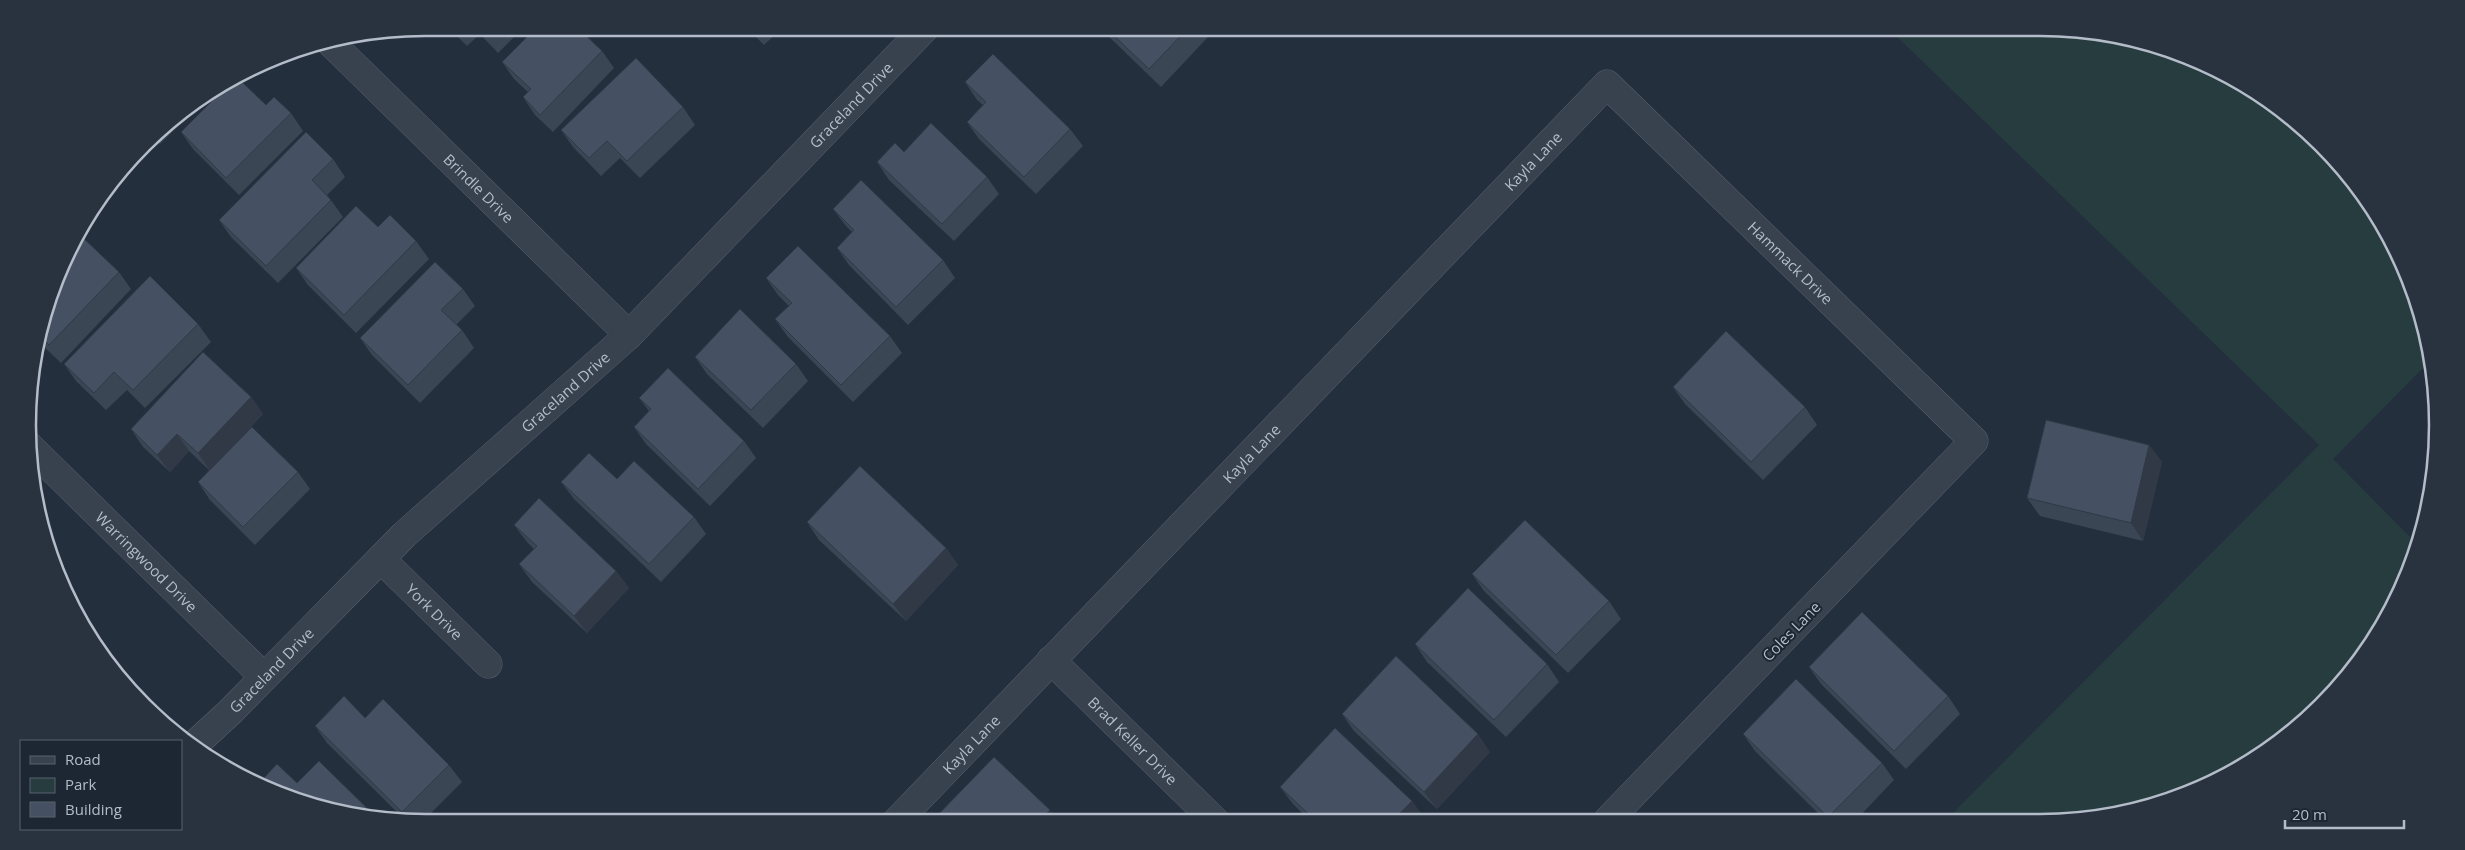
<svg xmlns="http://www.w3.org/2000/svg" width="2465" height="850" viewBox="0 0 2465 850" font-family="'Open Sans',sans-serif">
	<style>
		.green { fill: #263c3f }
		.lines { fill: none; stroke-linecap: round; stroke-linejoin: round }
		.minor-casing { stroke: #565f6c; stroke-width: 29 }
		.minor { stroke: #38414e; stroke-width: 28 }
		.wall { fill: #3b4654 }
		.shaded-wall { fill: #303945 }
		.building { fill: #455162; stroke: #303945 }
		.labels { text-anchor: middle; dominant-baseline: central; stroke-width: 4; stroke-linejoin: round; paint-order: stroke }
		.street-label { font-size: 15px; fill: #b4bcc9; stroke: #1d2633 }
		.rim { fill: none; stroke: #b4bcc9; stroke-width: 2.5 }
	</style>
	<rect width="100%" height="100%" fill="#242f3e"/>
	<polygon class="green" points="1888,28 2040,28 2143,41 2216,68 2282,109 2339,163 2384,226 2416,297 2431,360 2333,459 2417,544 2384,624 2302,724 2216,782 2092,819 1947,819 2319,445"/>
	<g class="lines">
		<g class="minor-casing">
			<g id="minor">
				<path id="s1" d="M 329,41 L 629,335"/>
				<path id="s2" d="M 29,446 L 264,677"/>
				<path id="s3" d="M 381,559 L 488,664"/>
				<path id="s4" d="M 1051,660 L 1215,821"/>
				<path id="s5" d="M 193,746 L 230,712 L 404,535 L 629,335 L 925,28"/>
				<path id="s6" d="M 896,822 L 1607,84 L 1974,441 L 1608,820"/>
			</g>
		</g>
		<use href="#minor" class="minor"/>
	</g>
	<g class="wall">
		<polygon points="449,28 523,28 498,53 480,34 467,46"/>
		<polygon points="747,28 782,28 764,45"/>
		<polygon points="1100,28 1202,28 1208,37 1161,87"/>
		<polygon points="602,51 614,68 553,132 535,115 523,97 528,92 514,79 502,62"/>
		<polygon points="965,82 1070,129 1083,146 1036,194 979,139 967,122 983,105 977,100"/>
		<polygon points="201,103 160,144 153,137 163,126"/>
		<polygon points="266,105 291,113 303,131 239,195 193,149 181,132"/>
		<polygon points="683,107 695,125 640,178 620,158 601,176 573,147 561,130"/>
		<polygon points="904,152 987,177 999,194 954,241 889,180 877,162"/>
		<polygon points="333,159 345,177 327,195 331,200 343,217 278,283 231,237 219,220"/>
		<polygon points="833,209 943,260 955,278 908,325 849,265 837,248 852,232 846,226"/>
		<polygon points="378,227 416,241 429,259 356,333 308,285 296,268"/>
		<polygon points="69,249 119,272 131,289 61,363 40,343"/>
		<polygon points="766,278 890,336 902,353 853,402 788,337 775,319 789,306 778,295"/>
		<polygon points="463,289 475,306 456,325 462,330 474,348 420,403 372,355 360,338"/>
		<polygon points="198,324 211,342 145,408 127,390 106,410 76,381 64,364"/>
		<polygon points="695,357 796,364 808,381 763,428 707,374"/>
		<polygon points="1673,387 1805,407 1817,425 1763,480 1685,404"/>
		<polygon points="251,397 263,414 225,455 298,472 310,489 255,545 210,500 198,482 209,470 189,451 170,472 143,447 131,429"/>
		<polygon points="639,398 744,441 756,458 710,506 646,444 634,427 649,411"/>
		<polygon points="2149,445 2162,462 2143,541 2040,516 2027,498"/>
		<polygon points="617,479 694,517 706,534 661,582 574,499 561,482"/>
		<polygon points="807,522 946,548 958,565 906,621 819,540"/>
		<polygon points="514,525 616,571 629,588 587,633 532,582 519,564 534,549 527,542"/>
		<polygon points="1472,574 1609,601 1621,619 1568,673 1484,591"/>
		<polygon points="1415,644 1547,664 1559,682 1506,737 1427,662"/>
		<polygon points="1809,667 1948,696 1960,714 1906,769 1821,684"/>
		<polygon points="1342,714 1490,752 1437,809 1354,731"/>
		<polygon points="365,718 449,765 462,782 422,822 405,820 327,743 315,726"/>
		<polygon points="1743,734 1882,763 1894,780 1856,820 1825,820 1755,751"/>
		<polygon points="1280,787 1412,801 1424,818 1422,820 1310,821 1293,804"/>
	</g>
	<g class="shaded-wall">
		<polygon points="251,397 263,414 210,471 198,453"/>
		<polygon points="177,434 189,451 170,472 157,455"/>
		<polygon points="2149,445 2162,462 2143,541 2131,523"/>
		<polygon points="946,548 958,565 906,621 893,604"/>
		<polygon points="616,571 629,588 587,633 574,616"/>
		<polygon points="1478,734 1490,752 1437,809 1424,792"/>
		<polygon points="1412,801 1424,818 1422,820 1393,820"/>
		<polygon points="1050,810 1058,821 1039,821"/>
	</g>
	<g class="building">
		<polygon points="478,28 494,28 486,35"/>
		<polygon points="536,28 578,28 602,51 540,115 523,97 531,89 502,62"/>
		<polygon points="1106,28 1188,28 1149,69"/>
		<polygon points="993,54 1070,129 1024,177 967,122 986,102 965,82"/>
		<polygon points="636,58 683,107 627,161 607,141 589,158 561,130"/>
		<polygon points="239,79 266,105 274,97 291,113 226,178 181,132 226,87"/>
		<polygon points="931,123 987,177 942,224 877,162 895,143 904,152"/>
		<polygon points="306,132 333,159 312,180 331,200 266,266 219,220"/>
		<polygon points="861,180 943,260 896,307 837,248 854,230 833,209"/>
		<polygon points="356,206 378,227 390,215 416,241 344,315 296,268"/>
		<polygon points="78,233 119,272 49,345 41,338 69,249"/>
		<polygon points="798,246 890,336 841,385 775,319 792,303 766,278"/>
		<polygon points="435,262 463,289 441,310 462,330 408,385 360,338"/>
		<polygon points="150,276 198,324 133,390 114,372 94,393 64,364"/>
		<polygon points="740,309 796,364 751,410 695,357"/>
		<polygon points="1726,331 1805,407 1751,462 1673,387"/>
		<polygon points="203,352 251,397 198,453 177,434 157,455 131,429"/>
		<polygon points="668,368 744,441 698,489 634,427 651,409 639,398"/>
		<polygon points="2046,420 2149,445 2131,523 2027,498"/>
		<polygon points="252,427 298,472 243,527 198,482"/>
		<polygon points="589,453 617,479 634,461 694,517 649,564 561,482"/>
		<polygon points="860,466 946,548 893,604 807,522"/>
		<polygon points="539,498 616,571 574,616 519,564 537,546 514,525"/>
		<polygon points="1525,520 1609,601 1556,655 1472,574"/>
		<polygon points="1468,588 1547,664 1494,720 1415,644"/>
		<polygon points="1862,612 1948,696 1894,751 1809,667"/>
		<polygon points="1396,656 1478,734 1424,792 1342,714"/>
		<polygon points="1796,679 1882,763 1828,817 1743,734"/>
		<polygon points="344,696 365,718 383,699 449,765 402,812 315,726"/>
		<polygon points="1335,728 1412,801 1393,820 1316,821 1280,787"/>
		<polygon points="994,757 1050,810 1039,821 932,821"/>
		<polygon points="319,761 375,816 322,809 261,781 277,764 297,783"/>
	</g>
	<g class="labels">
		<g class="street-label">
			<text stroke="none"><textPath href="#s5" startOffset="919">Graceland Drive</textPath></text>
			<text stroke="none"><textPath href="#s6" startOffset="918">Kayla Lane</textPath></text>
			<text stroke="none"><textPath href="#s1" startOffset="210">Brindle Drive</textPath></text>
			<text stroke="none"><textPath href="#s6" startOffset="1281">Hammack Drive</textPath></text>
			<text stroke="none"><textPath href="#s5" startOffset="514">Graceland Drive</textPath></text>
			<text stroke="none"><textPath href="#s6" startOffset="512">Kayla Lane</textPath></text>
			<text stroke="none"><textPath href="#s2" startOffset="165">Warringwood Drive</textPath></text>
			<text stroke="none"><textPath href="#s3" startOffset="75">York Drive</textPath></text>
			<text transform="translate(1791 631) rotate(-46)">Coles Lane</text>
			<text stroke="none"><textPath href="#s5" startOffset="109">Graceland Drive</textPath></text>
			<text stroke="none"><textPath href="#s4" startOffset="115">Brad Keller Drive</textPath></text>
			<text stroke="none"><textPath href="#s6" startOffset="108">Kayla Lane</textPath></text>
		</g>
	</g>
	<path d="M0 0H2465V850H0ZM425 36H2040A389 389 0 0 1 2429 425V425A389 389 0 0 1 2040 814H425A389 389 0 0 1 36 425V425A389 389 0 0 1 425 36Z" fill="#29323f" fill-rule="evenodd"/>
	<path class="rim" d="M425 36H2040A389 389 0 0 1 2429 425V425A389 389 0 0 1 2040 814H425A389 389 0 0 1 36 425V425A389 389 0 0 1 425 36Z"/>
	<rect x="20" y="740" width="162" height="90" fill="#1d2633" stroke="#59626f"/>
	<rect x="30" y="756" width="25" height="8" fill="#38414e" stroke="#59626f"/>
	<text x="65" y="765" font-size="15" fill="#b4bcc9">Road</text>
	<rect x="30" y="778" width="25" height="15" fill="#263c3f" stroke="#59626f"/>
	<text x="65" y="790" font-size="15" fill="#b4bcc9">Park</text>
	<rect x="30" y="802" width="25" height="15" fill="#455162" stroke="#59626f"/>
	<text x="65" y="815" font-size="15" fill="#b4bcc9">Building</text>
	<path d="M2285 820v8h119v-8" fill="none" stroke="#b4bcc9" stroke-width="2.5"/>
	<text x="2292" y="820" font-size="15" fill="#b4bcc9" stroke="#1d2633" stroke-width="4" paint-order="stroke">20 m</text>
</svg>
